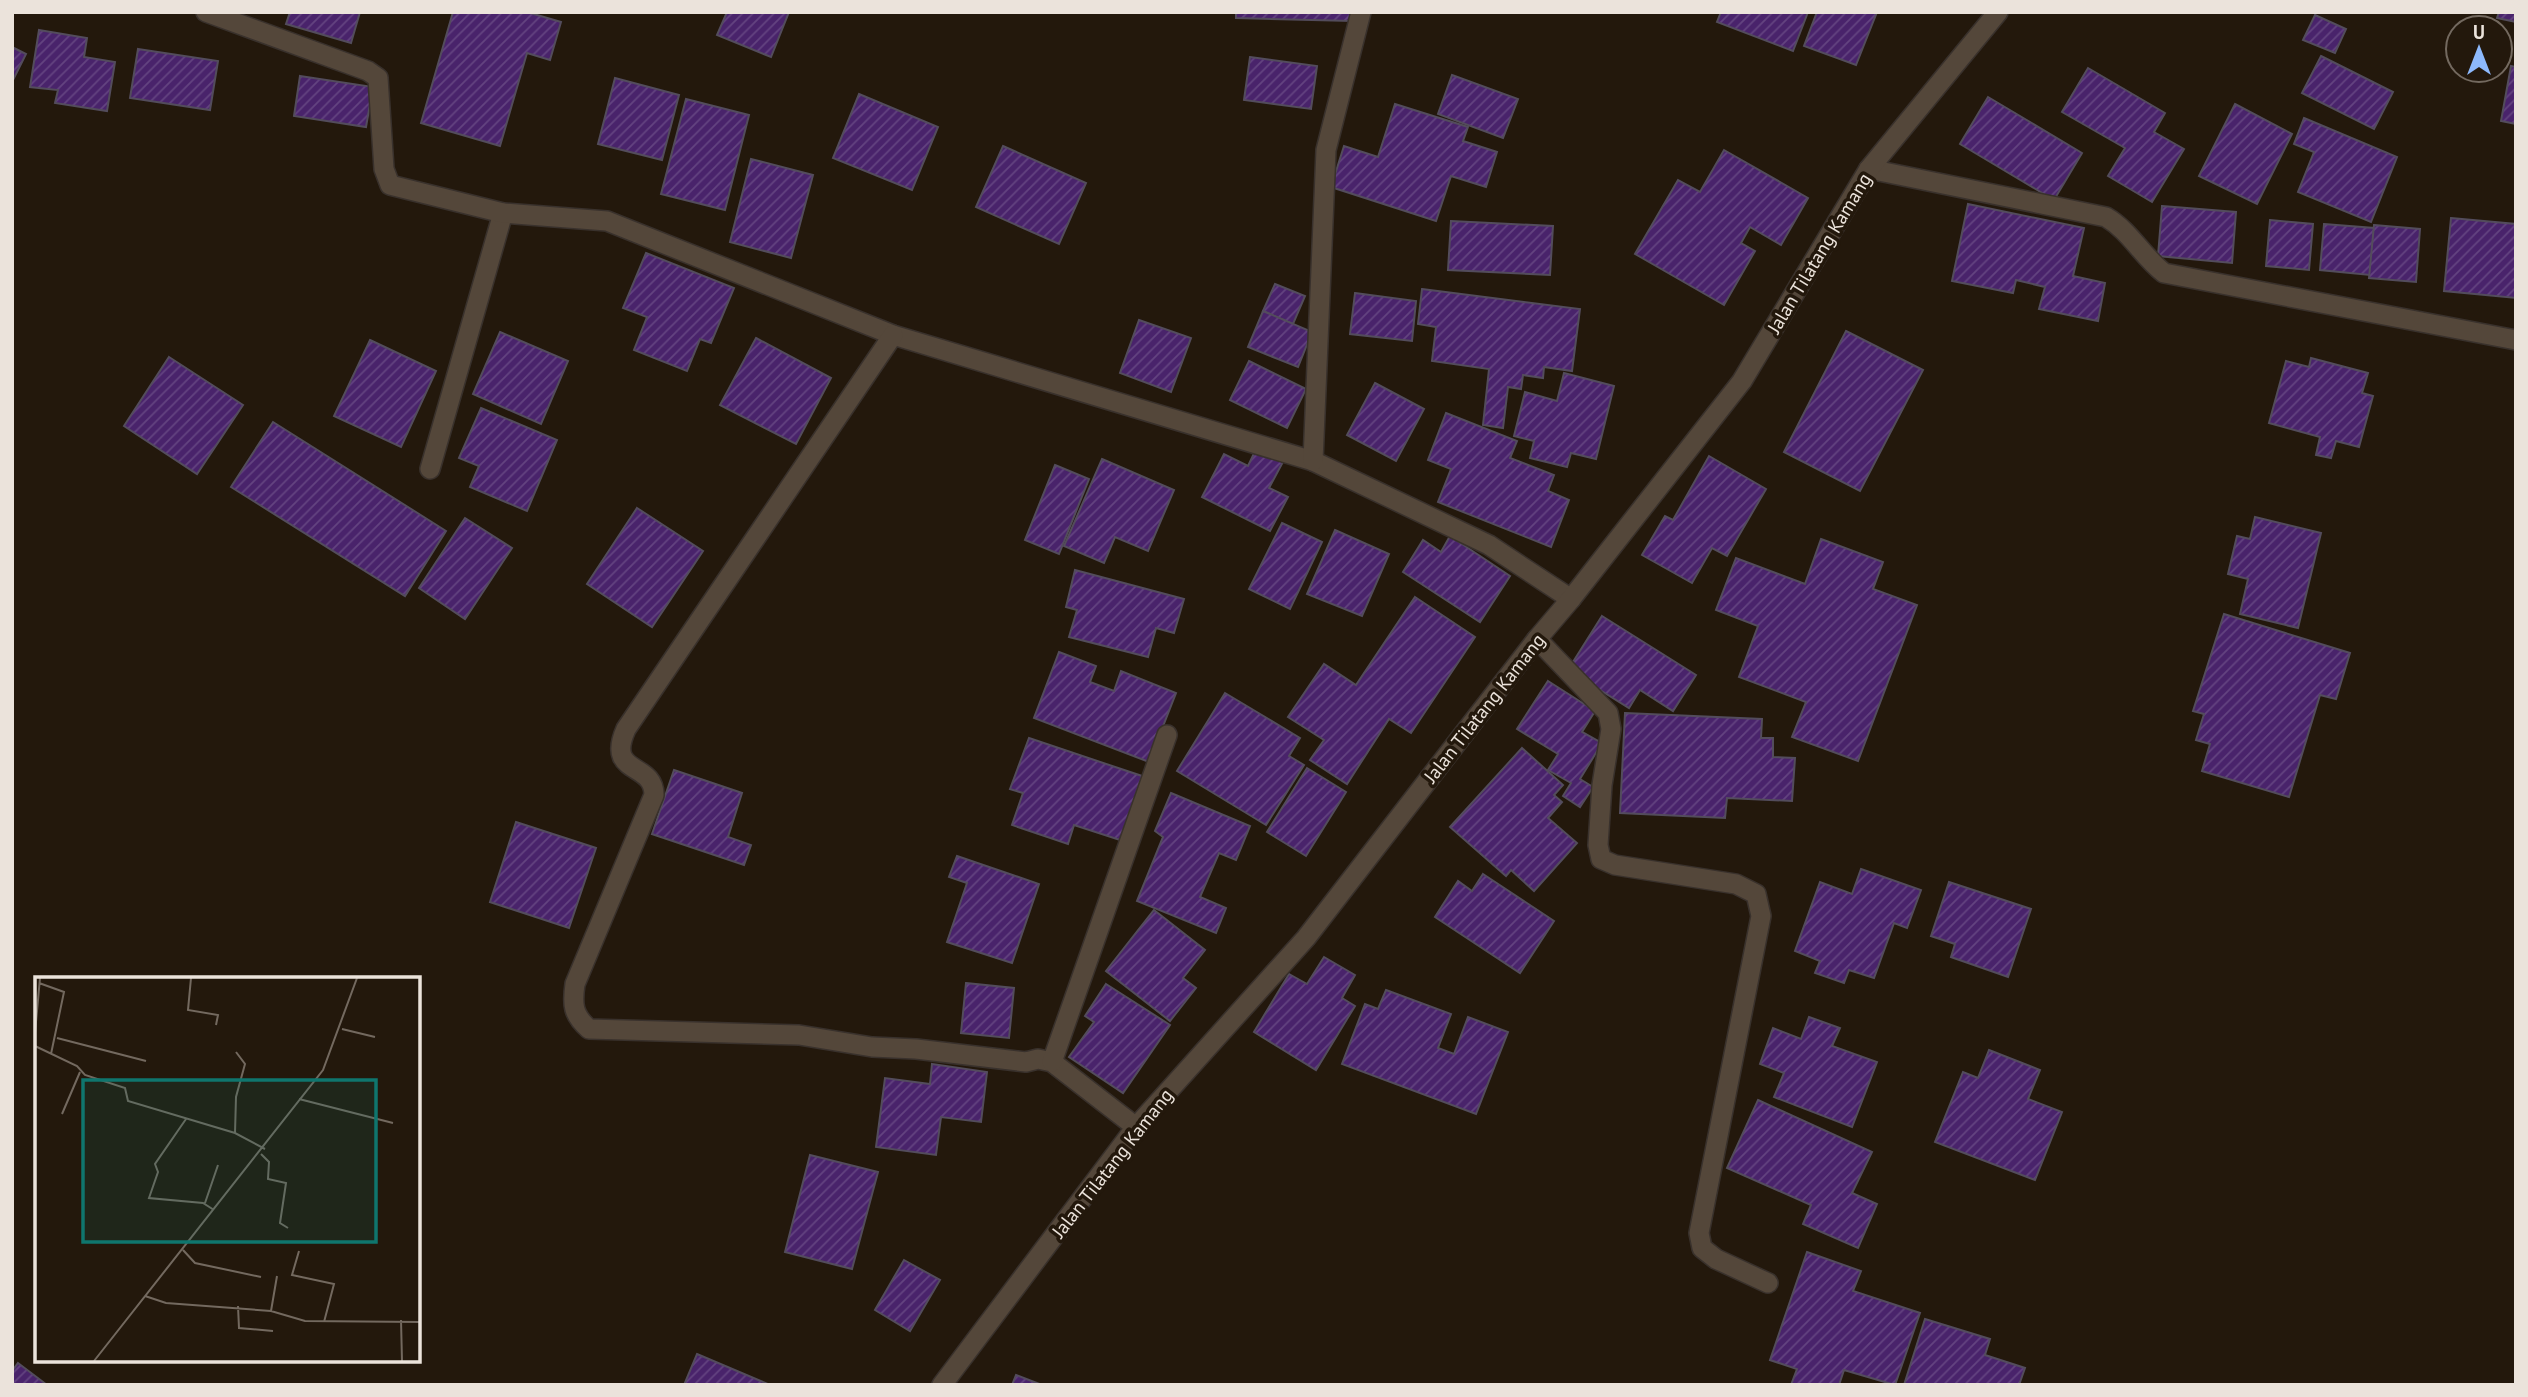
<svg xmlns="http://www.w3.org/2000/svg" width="2528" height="1397" viewBox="0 0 2528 1397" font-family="'PT Sans',sans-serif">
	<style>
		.building { fill: url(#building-hatch); stroke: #534c5c; stroke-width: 2 }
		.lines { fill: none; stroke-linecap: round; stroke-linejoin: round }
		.service-casing { stroke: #39312c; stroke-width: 22 }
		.minor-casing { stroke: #39312c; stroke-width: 22 }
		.tertiary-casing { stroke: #39312c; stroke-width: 22 }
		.service { stroke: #54473a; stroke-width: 19 }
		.minor { stroke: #54473a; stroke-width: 19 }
		.tertiary { stroke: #54473a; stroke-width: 19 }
		.labels { text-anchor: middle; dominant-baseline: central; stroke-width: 7; stroke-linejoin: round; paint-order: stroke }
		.street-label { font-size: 19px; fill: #ebe3db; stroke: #23180c }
		.inset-road { fill: none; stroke: #73695f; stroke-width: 2 }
		.view { fill: #0f766e; fill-opacity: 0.15; stroke: #0f766e; stroke-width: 3.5 }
		.inset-edge { fill: none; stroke: #ebe3db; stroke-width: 3.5 }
	</style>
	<defs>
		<pattern id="building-hatch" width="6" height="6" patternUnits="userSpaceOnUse" patternTransform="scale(1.75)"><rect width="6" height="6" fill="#49236b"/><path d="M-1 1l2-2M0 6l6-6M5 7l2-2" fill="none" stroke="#634380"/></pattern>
	</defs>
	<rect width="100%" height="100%" fill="#23180c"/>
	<g class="building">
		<polygon points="290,12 360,12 351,43 286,24"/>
		<polygon points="453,12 527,12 561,22 550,60 527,53 500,146 421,123"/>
		<polygon points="727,12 789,12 771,57 717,35"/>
		<polygon points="1236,12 1352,12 1352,21 1236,18"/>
		<polygon points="1721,12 1808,12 1793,51 1717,22"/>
		<polygon points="1817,12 1877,12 1856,65 1804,46"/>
		<polygon points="2499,12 2516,12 2516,22 2497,18"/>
		<polygon points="2315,15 2346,29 2335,53 2303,40"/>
		<polygon points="39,30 87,38 84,57 115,62 107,111 55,103 58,90 30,87"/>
		<polygon points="12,47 26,54 12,82"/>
		<polygon points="138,49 218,61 210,110 130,98"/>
		<polygon points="2321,56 2393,92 2374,129 2302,93"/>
		<polygon points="1250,57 1317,66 1311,109 1244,100"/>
		<polygon points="2511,66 2516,67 2516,124 2501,121"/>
		<polygon points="2088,68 2165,113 2154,132 2184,149 2152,202 2108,176 2125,148 2062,112"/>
		<polygon points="1452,75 1518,99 1503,138 1438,114"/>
		<polygon points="300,76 373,87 366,127 294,116"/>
		<polygon points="615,78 679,95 662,160 598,144"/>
		<polygon points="859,94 938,127 912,190 833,158"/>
		<polygon points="1988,97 2082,153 2054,200 1960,144"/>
		<polygon points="686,99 749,115 725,210 661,194"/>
		<polygon points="1395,104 1468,127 1463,141 1497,152 1486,187 1451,176 1436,221 1331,187 1344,146 1378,157"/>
		<polygon points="2235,104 2292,134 2257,204 2199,176"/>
		<polygon points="2304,118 2397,157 2371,222 2298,192 2314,152 2294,144"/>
		<polygon points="1003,146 1086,183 1059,244 976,207"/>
		<polygon points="1724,150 1808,198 1781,245 1750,227 1741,243 1755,251 1724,305 1635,254 1678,180 1700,192"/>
		<polygon points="751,159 813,175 791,258 730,242"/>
		<polygon points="1968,204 2084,228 2073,276 2105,283 2098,321 2039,309 2045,287 2016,280 2013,293 1952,281"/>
		<polygon points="2162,206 2236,212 2232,263 2158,256"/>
		<polygon points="2451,218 2516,224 2516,298 2444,291"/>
		<polygon points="2270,220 2313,224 2309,270 2266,266"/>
		<polygon points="1451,221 1553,226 1550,275 1448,270"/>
		<polygon points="2324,224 2374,228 2370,275 2320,270"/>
		<polygon points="2374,225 2420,229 2416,282 2369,278"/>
		<polygon points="646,253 734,288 711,343 700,339 687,371 634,350 647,317 623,308"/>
		<polygon points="1275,284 1305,296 1293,324 1263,311"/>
		<polygon points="1422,289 1580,309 1572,371 1544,367 1543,378 1523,375 1521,389 1508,387 1503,428 1483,425 1489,369 1432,361 1436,327 1418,324"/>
		<polygon points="1355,293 1416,301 1412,341 1350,334"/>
		<polygon points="1263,311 1312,332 1298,367 1248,347"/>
		<polygon points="1139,320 1191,338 1171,392 1120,373"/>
		<polygon points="1846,331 1923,370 1860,491 1784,452"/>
		<polygon points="500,332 568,361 541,424 473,394"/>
		<polygon points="756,338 831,378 796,444 720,405"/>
		<polygon points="370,340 436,371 401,447 334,416"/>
		<polygon points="169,357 243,405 197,474 124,426"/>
		<polygon points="2311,358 2368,373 2362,393 2373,396 2359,447 2336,441 2331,458 2316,455 2320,437 2269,423 2286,361 2309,367"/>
		<polygon points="1249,361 1306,389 1287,428 1230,400"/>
		<polygon points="1564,373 1614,386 1596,459 1571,453 1567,467 1530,458 1534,441 1514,436 1525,392 1557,401"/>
		<polygon points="1375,383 1424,409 1396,461 1347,435"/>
		<polygon points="481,408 557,440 527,511 470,487 479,466 459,458"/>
		<polygon points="1446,413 1517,441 1510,458 1554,475 1548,491 1569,500 1551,547 1438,502 1451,469 1428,460"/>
		<polygon points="273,422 446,531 405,596 231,487"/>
		<polygon points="1257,447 1284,460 1269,488 1288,497 1270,531 1202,497 1224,454 1248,466"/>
		<polygon points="1709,456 1766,489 1727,556 1712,548 1692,583 1642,555 1665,516 1673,520"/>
		<polygon points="1102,459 1174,490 1148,551 1115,537 1104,563 1064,546"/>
		<polygon points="1055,465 1089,479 1059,554 1025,540"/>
		<polygon points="637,508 703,551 652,627 587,584"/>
		<polygon points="2255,517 2321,533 2298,628 2240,614 2248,579 2228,574 2237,536 2250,539"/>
		<polygon points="465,518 512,548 465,619 419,588"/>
		<polygon points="1282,523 1322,542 1290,609 1249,589"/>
		<polygon points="1335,530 1389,554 1362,616 1307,594"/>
		<polygon points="1450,536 1510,576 1480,622 1403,572 1423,540 1441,552"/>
		<polygon points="1821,539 1883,562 1873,589 1917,605 1858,761 1792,737 1806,702 1739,677 1758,626 1716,610 1736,558 1805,584"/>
		<polygon points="1075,570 1184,599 1174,633 1156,628 1148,657 1069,637 1077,610 1066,607"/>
		<polygon points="1415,597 1475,637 1411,733 1389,719 1347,784 1310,760 1324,740 1288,717 1324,664 1356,685"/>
		<polygon points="2224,614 2350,653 2336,699 2320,695 2289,797 2202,771 2210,744 2196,740 2204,714 2193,711"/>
		<polygon points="1602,616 1696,675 1673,711 1640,690 1629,708 1568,670"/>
		<polygon points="1059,652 1096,666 1090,682 1114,691 1121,671 1176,693 1149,762 1034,718"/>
		<polygon points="1548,681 1595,711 1582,732 1602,743 1580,779 1593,787 1580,807 1563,796 1571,783 1548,770 1558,754 1517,729"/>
		<polygon points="1225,693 1300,738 1289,756 1304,765 1266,825 1177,771"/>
		<polygon points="1625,713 1762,719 1761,738 1773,738 1773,757 1795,758 1792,801 1727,798 1725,818 1620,813"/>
		<polygon points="1029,738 1142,776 1120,840 1074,825 1068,844 1012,825 1023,793 1010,789"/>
		<polygon points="1522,748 1563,785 1554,795 1562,802 1548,818 1577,843 1534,891 1511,870 1506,876 1450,827"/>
		<polygon points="1307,768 1346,792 1306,856 1267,832"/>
		<polygon points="674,770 742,793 728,837 751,845 744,865 652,834"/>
		<polygon points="1171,793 1250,826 1236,860 1219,853 1200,897 1226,908 1216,933 1137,901 1163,837 1155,831"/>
		<polygon points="516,822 596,848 569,928 490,902"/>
		<polygon points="957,856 1039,884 1012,963 947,942 967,883 949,877"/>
		<polygon points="1861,869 1921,890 1907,928 1894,923 1874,978 1849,970 1844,983 1815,973 1820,961 1795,951 1820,882 1852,894"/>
		<polygon points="1483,874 1554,921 1520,973 1435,917 1458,881 1472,891"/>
		<polygon points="1949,882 2031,909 2008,977 1951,957 1955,944 1931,936"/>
		<polygon points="1154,910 1205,950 1183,978 1196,988 1170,1021 1106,971"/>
		<polygon points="1324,957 1355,975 1342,998 1355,1006 1316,1070 1254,1032 1289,974 1307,984"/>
		<polygon points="966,983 1014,988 1009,1038 961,1033"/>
		<polygon points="1106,984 1170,1025 1123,1093 1069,1057 1094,1022 1085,1016"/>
		<polygon points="1386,990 1451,1014 1438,1048 1454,1054 1468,1017 1508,1032 1476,1114 1342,1064 1365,1004 1378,1009"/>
		<polygon points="1809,1017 1840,1028 1832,1046 1877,1062 1852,1127 1774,1097 1784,1073 1760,1064 1773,1028 1801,1039"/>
		<polygon points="1989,1050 2040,1070 2028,1099 2062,1112 2035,1180 1935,1142 1963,1072 1978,1078"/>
		<polygon points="932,1064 987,1072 981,1122 941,1117 936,1155 876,1147 885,1078 930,1084"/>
		<polygon points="1758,1100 1872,1152 1852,1193 1877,1204 1858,1248 1803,1224 1811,1205 1727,1168"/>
		<polygon points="810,1155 878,1172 852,1269 785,1252"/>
		<polygon points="1807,1252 1861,1271 1853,1291 1920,1313 1895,1385 1844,1370 1839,1385 1791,1385 1797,1369 1770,1360"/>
		<polygon points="904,1260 940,1280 910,1331 875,1310"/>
		<polygon points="1925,1319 1990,1339 1985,1355 2025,1368 2019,1385 1904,1385"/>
		<polygon points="697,1354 770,1385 684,1385"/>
		<polygon points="18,1363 47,1385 12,1385 12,1371"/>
		<polygon points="1016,1375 1042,1385 1012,1385"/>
	</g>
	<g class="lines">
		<g class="service-casing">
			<polyline id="service" points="430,469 503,213"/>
		</g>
		<g class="minor-casing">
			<g id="minor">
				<polyline points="206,12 368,71 378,78 384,169 390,185 503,213 607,221 893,335 1313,461 1489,545 1571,599"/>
				<path d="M 1869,169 L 2106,217 C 2130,231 2142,256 2164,273 L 2516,340"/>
				<path d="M 893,335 L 626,729 C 605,776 654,761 654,795 L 575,984 C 572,1005 573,1015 589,1029 L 799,1035 L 872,1047 L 916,1049 L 1026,1062 L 1038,1059 L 1052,1062 L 1136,1127"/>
				<polyline points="1313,461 1326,150 1361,12"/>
				<polyline points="1537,639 1608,713 1611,729 1602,785 1598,845 1601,859 1615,865 1736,884 1756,894 1761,916 1699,1233 1702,1248 1716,1259 1768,1283"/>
				<polyline points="1052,1062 1167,735"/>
			</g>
		</g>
		<g class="tertiary-casing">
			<polyline id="tertiary" points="942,1385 1136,1127 1306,938 1537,639 1571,599 1742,381 1869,169 1998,12"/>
		</g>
		<use href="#service" class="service"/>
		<use href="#minor" class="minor"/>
		<use href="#tertiary" class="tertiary"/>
	</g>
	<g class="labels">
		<g class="street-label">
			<text transform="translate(1819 253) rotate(-59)">Jalan Tilatang Kamang</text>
			<text transform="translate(1484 708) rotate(-52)">Jalan Tilatang Kamang</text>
			<text transform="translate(1112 1163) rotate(-52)">Jalan Tilatang Kamang</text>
		</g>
	</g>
	<g transform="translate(35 977)">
		<rect width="385" height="385" fill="#23180c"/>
		<path class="inset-road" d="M 156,1 L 153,33 L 183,38 L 181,48M 4,6 L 29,15 L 16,77M 307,52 L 340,60M 0,56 L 5,1M 22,61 L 111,84M 0,69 L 42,89 L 50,98 L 90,111 L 93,124 L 200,156 L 230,172M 264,122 L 358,146M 27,137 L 45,95M 151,142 L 120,187 L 123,195 L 114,221 L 168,226 L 179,233M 200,156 L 201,120 L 210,87 L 201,75M 226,177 L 234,185 L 233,202 L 251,206 L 245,246 L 253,251M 170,226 L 183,188M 148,273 L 160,286 L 226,300M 264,274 L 257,298 L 299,307 L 289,345M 110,319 L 131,326 L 236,334 L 270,344 L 385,345M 203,329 L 204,351 L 238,354M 236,334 L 242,299M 366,343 L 367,384M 59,384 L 288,93 L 322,1"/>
		<path class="view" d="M 48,103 L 341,103 L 341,265 L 48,265 Z"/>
		<rect width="385" height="385" class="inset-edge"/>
	</g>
	<rect width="2528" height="1397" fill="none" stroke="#ebe3db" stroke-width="28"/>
	<g transform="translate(2479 49)"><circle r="33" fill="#23180c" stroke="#73695f" stroke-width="2"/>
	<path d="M0-5L12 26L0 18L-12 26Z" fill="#8db9fc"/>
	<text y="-10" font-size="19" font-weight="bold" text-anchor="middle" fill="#ebe3db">U</text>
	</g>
</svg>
